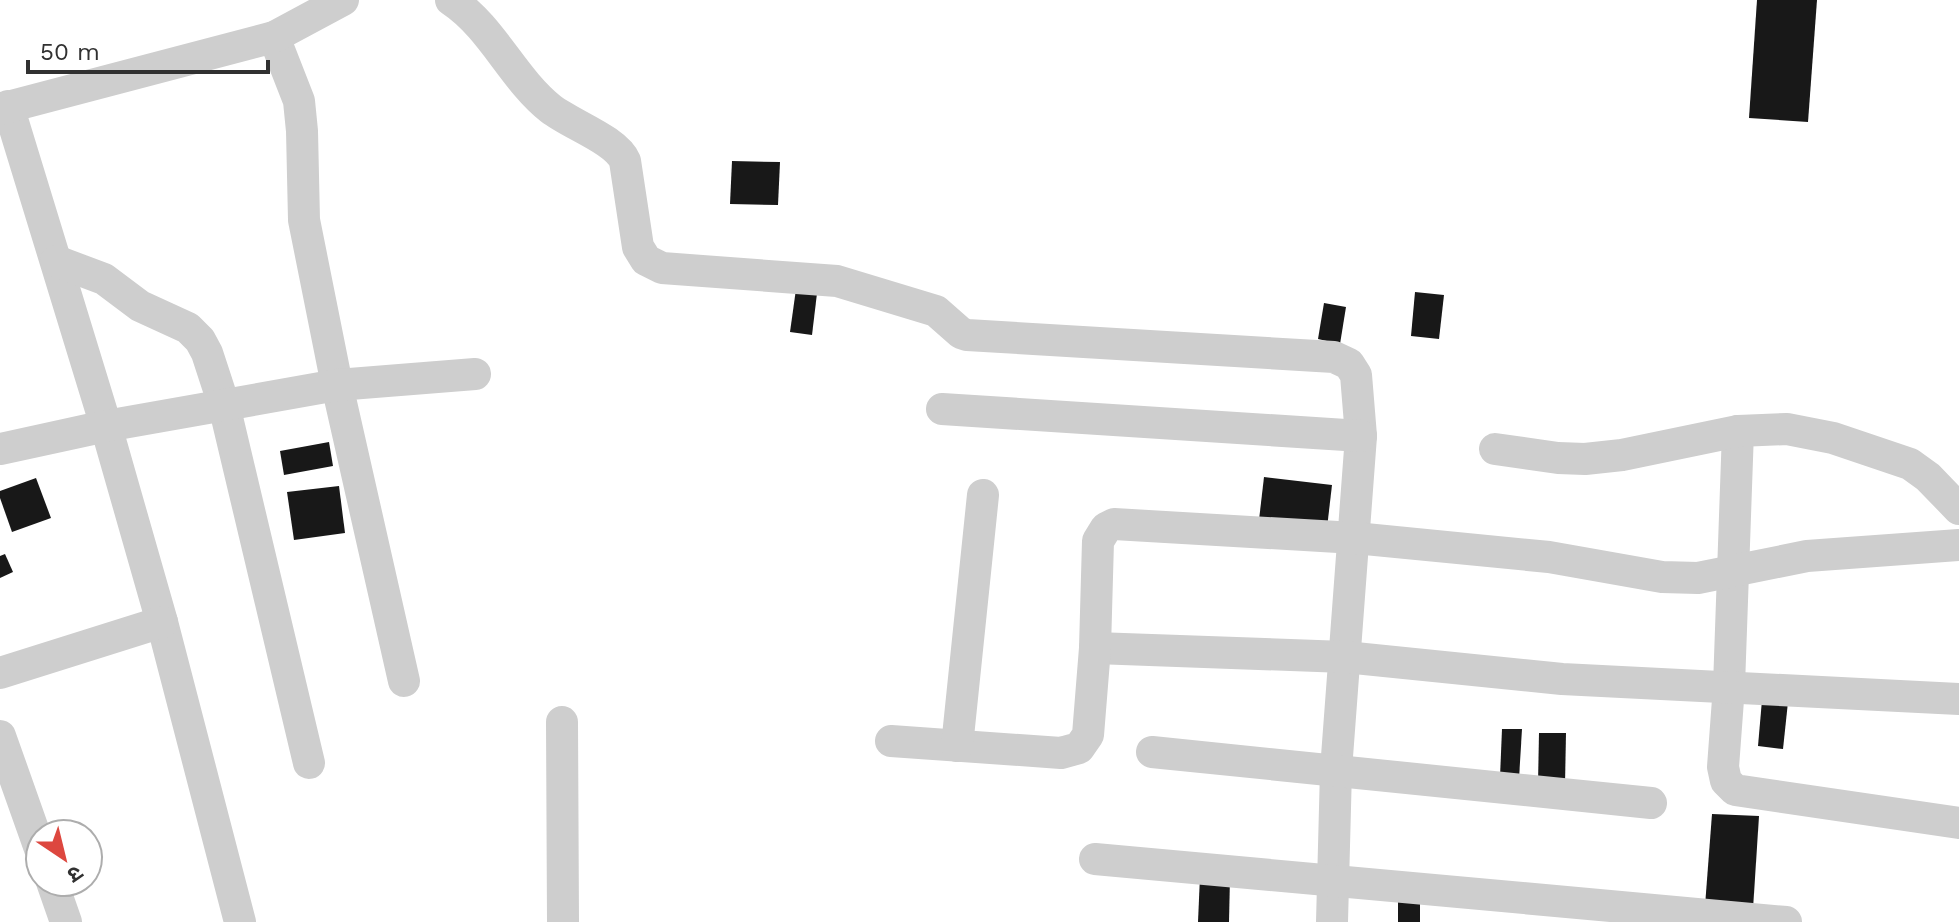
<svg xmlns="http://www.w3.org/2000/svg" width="1959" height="922" viewBox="0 0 1959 922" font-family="'Work Sans','Noto Sans Devanagari',sans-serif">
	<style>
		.building { fill: #181818 }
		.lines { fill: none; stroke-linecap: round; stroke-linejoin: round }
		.street { stroke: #cecece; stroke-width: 32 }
	</style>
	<rect width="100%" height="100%" fill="#fff"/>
	<g class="building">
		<polygon points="1757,0 1817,0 1808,122 1749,118"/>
		<polygon points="732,161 780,162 778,205 730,204"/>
		<polygon points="797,282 818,285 812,335 790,332"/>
		<polygon points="1415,292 1444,295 1439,339 1411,336"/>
		<polygon points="1324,303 1346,307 1340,344 1318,339"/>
		<polygon points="329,442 333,466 284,475 280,451"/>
		<polygon points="1264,477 1332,485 1327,528 1259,520"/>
		<polygon points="36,478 51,518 12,532 0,498 0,491"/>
		<polygon points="339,486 345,533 294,540 287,492"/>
		<polygon points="5,554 13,572 0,578 0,556"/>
		<polygon points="1762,700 1788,702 1783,749 1758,746"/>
		<polygon points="1502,729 1522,729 1519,779 1500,777"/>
		<polygon points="1539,733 1566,733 1565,785 1538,784"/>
		<polygon points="1712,814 1759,816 1753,909 1705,906"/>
		<polygon points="1200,876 1230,877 1229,922 1198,922"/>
		<polygon points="1420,893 1420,922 1398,922 1398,894"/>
	</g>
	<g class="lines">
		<g class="street">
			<path d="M 451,0 C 493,28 512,78 551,109 C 572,125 616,140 625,161 L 638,247 L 646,260 L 662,268 L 837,281 L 936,311 L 961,333 L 967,335 L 1334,357 L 1349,364 L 1356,375 L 1361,436 L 1336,770 L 1332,922"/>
			<polyline points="274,37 299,101 302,131 304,220 337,385 404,681"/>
			<polyline points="8,106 106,426 162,622 240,922"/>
			<polyline points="0,109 274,37 343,0"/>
			<polyline points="56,261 104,279 140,306 188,328 200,340 207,353 224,405 309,763"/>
			<polyline points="942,409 1361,436"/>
			<polyline points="1738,431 1729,686 1723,767 1726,781 1735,790 1959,823"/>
			<polyline points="0,449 106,426 337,385 475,374"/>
			<polyline points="1495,449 1558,458 1585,459 1622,455 1738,431 1787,429 1833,438 1910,464 1928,477 1959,509"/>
			<polyline points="1095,648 1345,657 1562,679 1959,699"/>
			<polyline points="0,673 162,622"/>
			<polyline points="562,722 563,922"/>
			<polyline points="0,736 40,849"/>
			<polyline points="891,741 1061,753 1079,748 1088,735 1095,648 1098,541 1106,528 1114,524 1355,538 1549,557 1662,577 1698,578 1807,556 1959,545"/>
			<polyline points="957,746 983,495"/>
			<polyline points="1152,752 1651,803"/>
			<polyline points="1095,859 1786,922"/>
			<polyline points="52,882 66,922"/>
		</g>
	</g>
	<g transform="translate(64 858) rotate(145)"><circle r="38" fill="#ffffff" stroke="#adadad" stroke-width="2"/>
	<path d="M0-6L14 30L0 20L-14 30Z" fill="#dd473f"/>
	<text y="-12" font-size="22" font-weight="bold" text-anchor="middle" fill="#313131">उ</text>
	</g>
	<path d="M28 60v12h240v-12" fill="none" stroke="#313131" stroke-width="4"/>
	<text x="40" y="60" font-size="24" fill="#313131" stroke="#ffffff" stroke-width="6" paint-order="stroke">50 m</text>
</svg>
